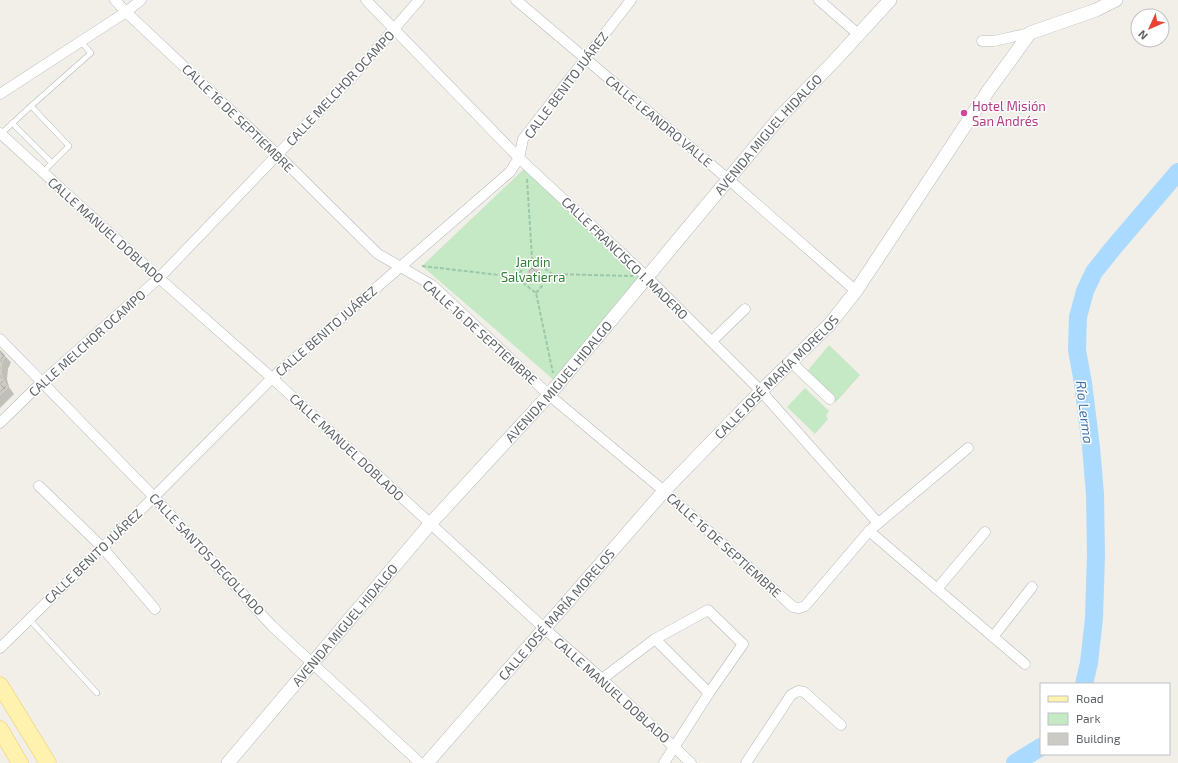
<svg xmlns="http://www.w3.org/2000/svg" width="1178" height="763" viewBox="0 0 1178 763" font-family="'Exo 2',sans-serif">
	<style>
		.green { fill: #c5e8c5 }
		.shadow { fill: #0003 }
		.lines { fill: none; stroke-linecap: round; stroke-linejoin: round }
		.river { stroke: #aadaff; stroke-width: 18 }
		.building { fill: url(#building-cross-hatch); stroke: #d6d1c6 }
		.service-casing { stroke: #b5b8bc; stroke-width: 6 }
		.minor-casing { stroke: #b5b8bc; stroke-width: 11 }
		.tertiary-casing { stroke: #b5b8bc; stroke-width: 14 }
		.primary-casing { stroke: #f2c960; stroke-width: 17 }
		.path { stroke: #9cc7a9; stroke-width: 2; stroke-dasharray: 4 2; stroke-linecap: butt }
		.service { stroke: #fff; stroke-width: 5 }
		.minor { stroke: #fff; stroke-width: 10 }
		.tertiary { stroke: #fff; stroke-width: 13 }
		.primary { stroke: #fff2af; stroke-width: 16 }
		.hotel-dot { fill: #d1479c; stroke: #fff; stroke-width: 1.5 }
		.labels { text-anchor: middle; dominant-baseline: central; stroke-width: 3; stroke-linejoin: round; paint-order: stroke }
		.street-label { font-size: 13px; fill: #5f6368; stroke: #fff }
		.hotel-label { font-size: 13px; fill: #b23c85; stroke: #fff; text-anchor: start }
		.park-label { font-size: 13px; fill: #348238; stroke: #fff }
		.water-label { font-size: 14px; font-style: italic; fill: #4174aa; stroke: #fff }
	</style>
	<defs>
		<pattern id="building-cross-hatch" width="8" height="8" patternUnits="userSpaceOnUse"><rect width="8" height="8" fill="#cccac5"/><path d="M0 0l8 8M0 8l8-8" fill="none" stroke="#a9a8a4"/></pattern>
	</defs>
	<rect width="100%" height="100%" fill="#f1efe8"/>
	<g class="green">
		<polygon points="526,167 642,277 555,381 422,266"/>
		<polygon points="829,345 860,375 836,402 804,375"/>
		<polygon points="805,388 829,411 826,416 828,419 815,434 787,407"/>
	</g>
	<g class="shadow">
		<polygon points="535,268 542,274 542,278 540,281 536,282 530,277 529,271"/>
		<polygon points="0,351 11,362 8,369 7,379 9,387 14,394 0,408"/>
	</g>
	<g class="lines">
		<g class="river">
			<polyline points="1084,684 1089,663 1094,618 1096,554 1095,494 1091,447 1083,383 1077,350 1078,317 1085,291 1094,272 1114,247 1178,172"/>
			<polyline points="1015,763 1041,747"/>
		</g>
	</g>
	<g class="building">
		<circle cx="534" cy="273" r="6"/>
		<polygon points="0,350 5,355 2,363 1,372 3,380 8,387 0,395"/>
	</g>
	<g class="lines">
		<g class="service-casing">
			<g id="service">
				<polyline points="12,123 52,163"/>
				<polyline points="1,134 31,106"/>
				<polyline points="43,172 69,146 31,106 91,53 81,42"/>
				<polyline points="29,619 97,693"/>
			</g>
		</g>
		<g class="minor-casing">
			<g id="minor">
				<polyline points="115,0 126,12 278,155 378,254 432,285 549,395 664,491 793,607 799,608 805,606 869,531 968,448"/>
				<polyline points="366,0 519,158 647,277 761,391 878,523"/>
				<polyline points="516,0 728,179 856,291"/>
				<polyline points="819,0 858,34"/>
				<polyline points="982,41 994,41 1030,33"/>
				<polyline points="0,94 126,12 141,0"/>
				<polyline points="0,133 159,278 272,378 545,629 602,679 691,763"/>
				<polyline points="0,339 154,497 272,626 420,763"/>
				<polyline points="712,341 745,309"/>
				<polyline points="791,362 830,399"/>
				<polyline points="0,423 42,382 159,278 353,76 419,0"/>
				<polyline points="39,486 102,547 155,609"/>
				<polyline points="869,531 1025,664"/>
				<polyline points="937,589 985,532"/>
				<polyline points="993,637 1032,587"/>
				<polyline points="655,639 709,693"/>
				<polyline points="0,648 154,497 272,378 510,172 519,158 523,139 631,0"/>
				<polyline points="602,679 655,639 708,610 743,644 709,693 664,763"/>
				<polyline points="746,763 791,695 798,691 804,692 841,725"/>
			</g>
		</g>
		<g class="tertiary-casing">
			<g id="tertiary">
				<path id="s1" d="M 228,763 L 430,524 L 549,395 L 780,117 L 837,58 L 890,0"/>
				<path id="s2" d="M 427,763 L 664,491 L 761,391 L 829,325 L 856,291 L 988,91 L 1030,33 L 1096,10 L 1116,0"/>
			</g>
		</g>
		<g class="primary-casing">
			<g id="primary">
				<polyline points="0,685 48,763"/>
				<polyline points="0,729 20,763"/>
			</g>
		</g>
		<g class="path">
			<polyline points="527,179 532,258"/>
			<polyline points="422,266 516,277"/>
			<polyline points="552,274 633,276"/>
			<polyline points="536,293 552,274 532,258 516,277 536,293 553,373"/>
		</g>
		<use href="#service" class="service"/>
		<use href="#minor" class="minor"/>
		<use href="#tertiary" class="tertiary"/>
		<use href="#primary" class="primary"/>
	</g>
	<circle class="hotel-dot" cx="964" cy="113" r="4"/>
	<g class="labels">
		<g class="street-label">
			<text transform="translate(566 85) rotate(-53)">CALLE BENITO JUÁREZ</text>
			<text transform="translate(340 88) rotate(-47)">CALLE MELCHOR OCAMPO</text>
			<text transform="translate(238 118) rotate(44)">CALLE 16 DE SEPTIEMBRE</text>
			<text transform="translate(659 121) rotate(40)">CALLE LEANDRO VALLE</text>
			<text stroke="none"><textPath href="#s1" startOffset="829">AVENIDA MIGUEL HIDALGO</textPath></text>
			<text transform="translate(106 230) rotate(42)">CALLE MANUEL DOBLADO</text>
			<text transform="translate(625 258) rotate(44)">CALLE FRANCISCO I. MADERO</text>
			<text transform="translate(326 331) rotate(-41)">CALLE BENITO JUÁREZ</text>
			<text transform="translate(480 332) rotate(42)">CALLE 16 DE SEPTIEMBRE</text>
			<text transform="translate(87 343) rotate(-42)">CALLE MELCHOR OCAMPO</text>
			<text stroke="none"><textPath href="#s2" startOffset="521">CALLE JOSÉ MARÍA MORELOS</textPath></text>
			<text stroke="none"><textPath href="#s1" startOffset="505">AVENIDA MIGUEL HIDALGO</textPath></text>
			<text transform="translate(347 447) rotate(43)">CALLE MANUEL DOBLADO</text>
			<text transform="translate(724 545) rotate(42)">CALLE 16 DE SEPTIEMBRE</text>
			<text transform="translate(207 554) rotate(47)">CALLE SANTOS DEGOLLADO</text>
			<text transform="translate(93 556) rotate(-44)">CALLE BENITO JUÁREZ</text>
			<text stroke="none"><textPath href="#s2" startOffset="197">CALLE JOSÉ MARÍA MORELOS</textPath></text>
			<text stroke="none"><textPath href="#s1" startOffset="181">AVENIDA MIGUEL HIDALGO</textPath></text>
			<text transform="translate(612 690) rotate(42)">CALLE MANUEL DOBLADO</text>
		</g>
		<g class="hotel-label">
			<text x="972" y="106">Hotel Misión<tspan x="972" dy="15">San Andrés</tspan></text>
		</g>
		<g class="park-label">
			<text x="533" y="262">Jardin<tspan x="533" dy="15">Salvatierra</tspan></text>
		</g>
		<g class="water-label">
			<text transform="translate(1085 412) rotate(83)">Río Lerma</text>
		</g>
	</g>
	<rect x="1040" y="683" width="130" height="72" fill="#ffffff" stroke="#bfc1c3"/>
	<rect x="1048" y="696" width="20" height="6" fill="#fff2af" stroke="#bfc1c3"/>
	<text x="1076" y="703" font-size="12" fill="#5f6368">Road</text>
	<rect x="1048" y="713" width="20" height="12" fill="#c5e8c5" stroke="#bfc1c3"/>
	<text x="1076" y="723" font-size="12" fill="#5f6368">Park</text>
	<rect x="1048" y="733" width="20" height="12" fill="#cccac5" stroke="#bfc1c3"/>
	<text x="1076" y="743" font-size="12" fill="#5f6368">Building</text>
	<g transform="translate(1150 28) rotate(225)"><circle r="19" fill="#ffffff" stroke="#bfc1c3"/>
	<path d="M0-3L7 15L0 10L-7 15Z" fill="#ea4335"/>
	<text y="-6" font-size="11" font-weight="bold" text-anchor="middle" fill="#5f6368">N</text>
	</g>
</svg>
